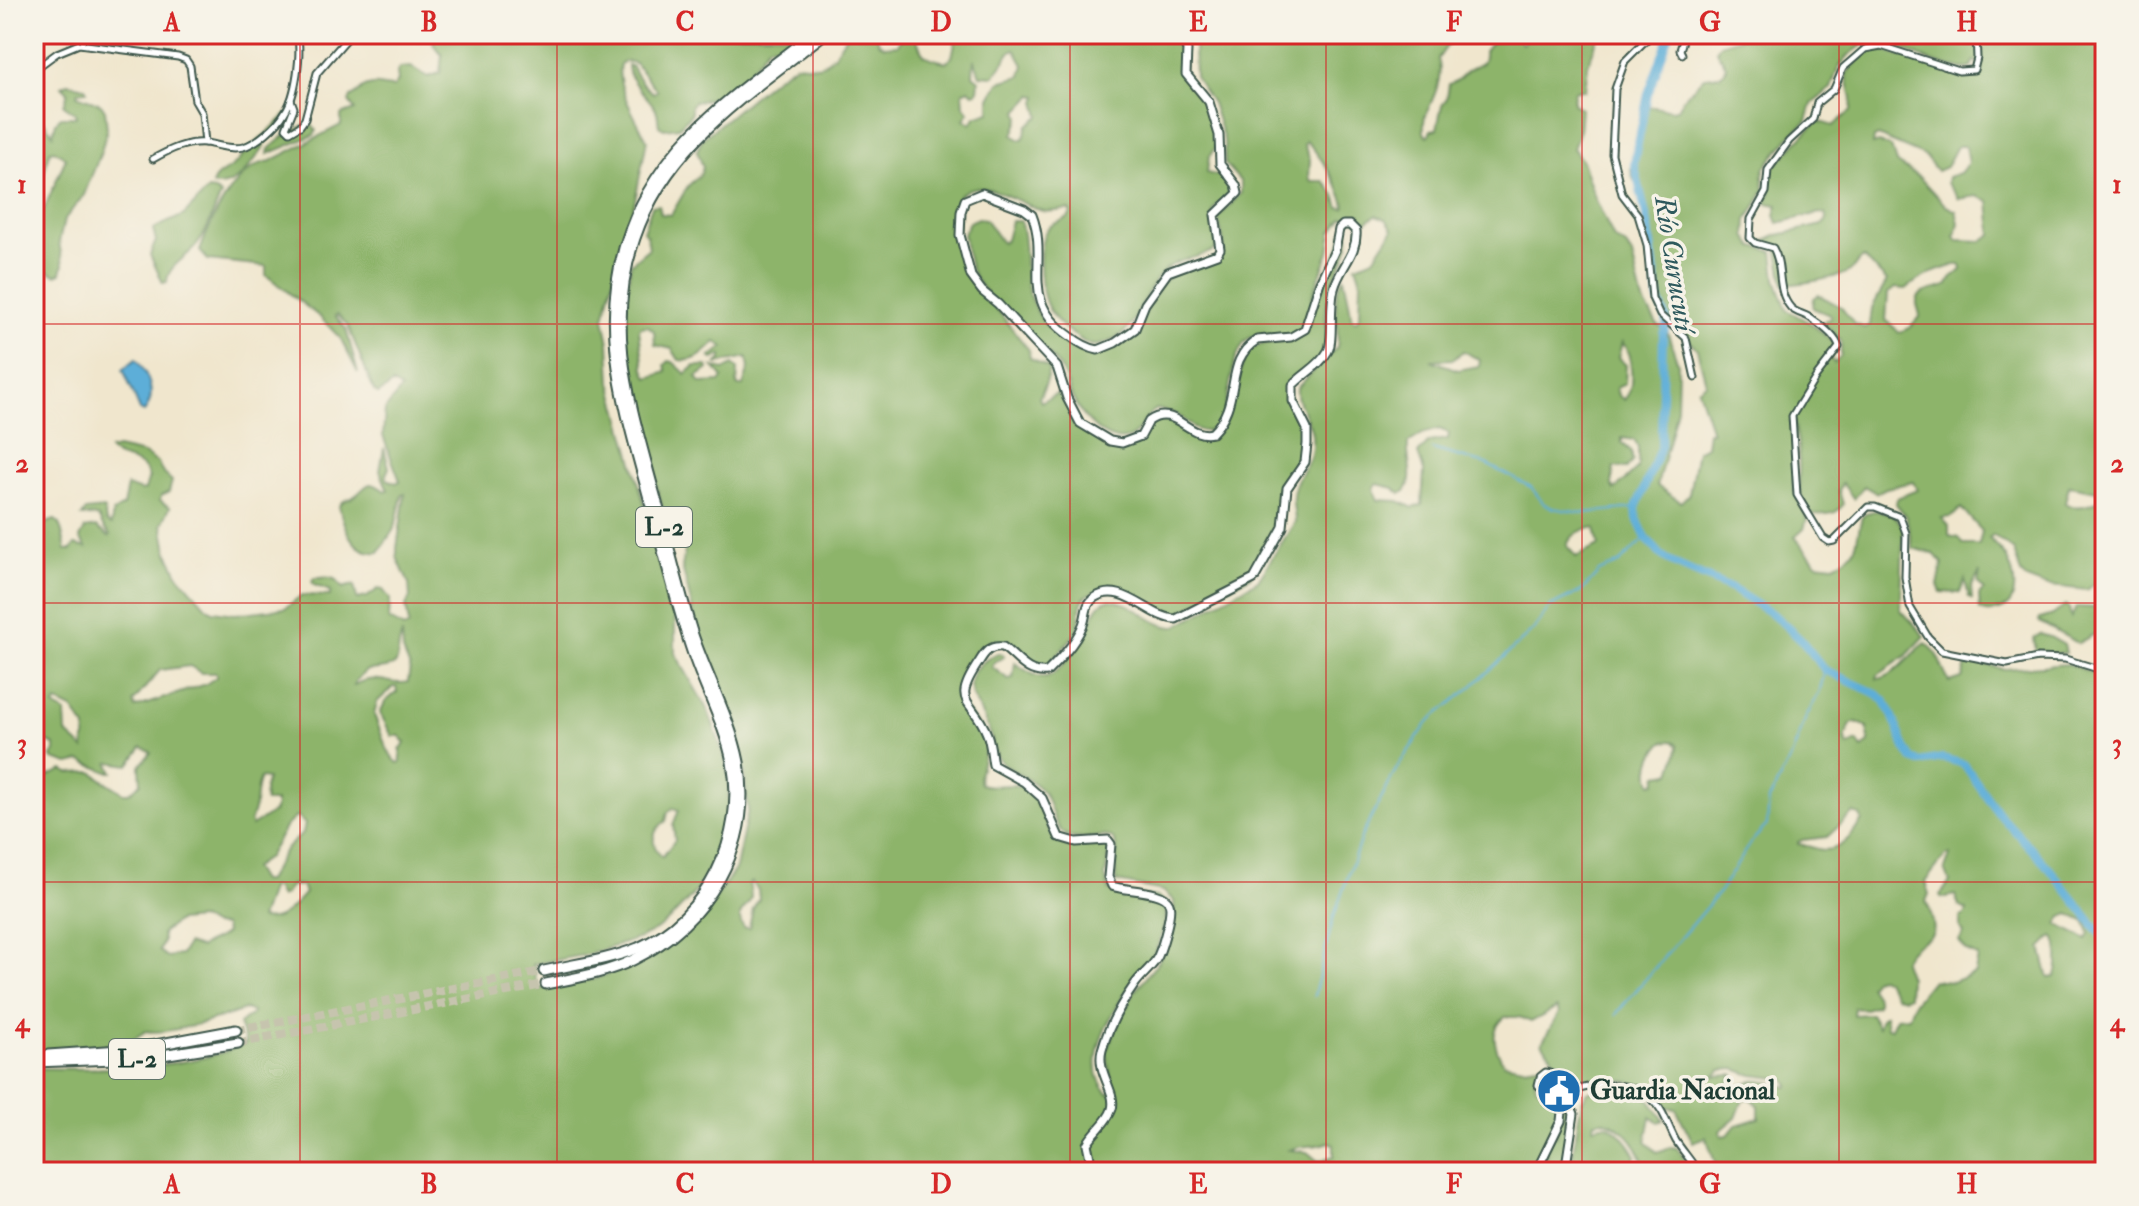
<svg xmlns="http://www.w3.org/2000/svg" width="2139" height="1206" viewBox="0 0 2139 1206" font-family="'IM FELL Double Pica',serif">
	<style>
		.forest { fill: #8db46a; stroke: #56784f; stroke-width: 2; fill-rule: evenodd }
		.water { fill: #5daed8; stroke: #3e7686; stroke-width: 2 }
		.lines { fill: none; stroke-linecap: round; stroke-linejoin: round }
		.stream { stroke: #5daed8; stroke-width: 2 }
		.river { stroke: #5daed8; stroke-width: 8 }
		.highway-tunnel { stroke: #c6c4ae; stroke-width: 9; stroke-dasharray: 9 4.5; stroke-linecap: butt }
		.minor-casing { stroke: #3e564b; stroke-width: 9 }
		.major-casing { stroke: #3e564b; stroke-width: 11 }
		.highway-casing { stroke: #3e564b; stroke-width: 13 }
		.minor { stroke: #fff; stroke-width: 5 }
		.major { stroke: #fff; stroke-width: 7 }
		.highway { stroke: #fff; stroke-width: 9 }
		.grid { fill: none; stroke: #d62828; stroke-width: 2; stroke-opacity: 0.55 }
		.labels { text-anchor: middle; dominant-baseline: central; stroke-width: 7; stroke-linejoin: round; paint-order: stroke }
		.shield { fill: #f7f3e8; stroke: #60746a; stroke-width: 2 }
		.shield-label { font-size: 24px; font-weight: bold; fill: #1f3d34 }
		.poi-label { font-size: 26px; font-weight: bold; fill: #1f3d34; stroke: #f7f3e8; text-anchor: start }
		.water-label { font-size: 28px; font-style: italic; fill: #2e595d; stroke: #f7f3e8 }
		.neatline { fill: none; stroke: #d62828; stroke-width: 3 }
		.grid-label { font-size: 26px; text-anchor: middle; font-weight: bold; fill: #d62828 }
	</style>
	<rect width="100%" height="100%" fill="#f7f3e8"/>
	<filter id="ink" filterUnits="userSpaceOnUse"><feTurbulence type="fractalNoise" baseFrequency=".0125" numOctaves="2"/><feDisplacementMap in="SourceGraphic" scale="16" xChannelSelector="R" yChannelSelector="G"/><feConvolveMatrix kernelMatrix="1 2 1 2 8 2 1 2 1" color-interpolation-filters="sRGB"/></filter>
	<filter id="wash" filterUnits="userSpaceOnUse"><feTurbulence type="fractalNoise" baseFrequency=".006" numOctaves="4" result="noise"/><feDisplacementMap in="SourceGraphic" scale="32" xChannelSelector="R" yChannelSelector="G"/><feGaussianBlur stdDeviation="1.8" result="paint"/><feColorMatrix in="noise" values="0 0 0 0 0 0 0 0 0 0 0 0 0 0 0 0 0 1.4 0 .05"/><feComposite in="paint" operator="in"/></filter>
	<g filter="url(#wash)">
		<rect width="100%" height="100%" fill="#f0e6cd"/>
		<g class="forest">
			<path d="M 463,34 L 799,34 L 786,44 L 768,46 C 746,77 734,96 694,102 L 691,105 L 691,114 L 679,127 L 664,129 L 659,126 C 658,121 658,116 657,112 C 650,95 628,85 628,65 L 632,67 C 637,78 643,86 653,93 L 657,91 L 635,63 L 625,61 L 620,64 C 615,87 637,120 647,140 L 635,200 L 621,247 L 604,318 L 609,343 L 611,382 L 675,616 L 675,653 L 708,711 L 725,758 L 729,779 L 728,814 L 718,853 L 703,882 L 690,898 L 671,918 L 656,930 L 640,938 L 590,954 L 533,964 L 538,989 L 595,979 L 651,957 L 688,930 L 705,913 L 736,868 L 748,810 L 743,756 L 696,624 L 682,566 L 686,546 L 671,531 L 661,503 L 644,439 L 650,424 L 646,417 L 639,414 L 633,388 L 636,376 C 618,343 625,300 631,263 L 649,248 L 647,236 L 643,231 L 652,206 L 659,205 L 661,214 L 671,215 L 688,186 L 700,175 L 703,167 L 697,151 L 702,139 L 774,79 L 796,64 L 818,66 L 825,63 L 834,55 L 847,34 L 876,34 L 879,43 L 885,46 L 898,45 L 903,34 L 915,34 C 923,57 922,57 946,62 L 952,57 L 957,34 L 1178,34 L 1184,50 L 1183,78 L 1202,98 L 1216,137 L 1216,146 L 1209,157 L 1207,173 L 1223,177 L 1234,191 C 1230,196 1223,199 1218,204 C 1205,219 1217,233 1216,249 C 1201,259 1179,257 1165,270 C 1135,297 1144,334 1099,345 C 1090,347 1084,342 1077,337 C 1045,317 1040,295 1040,259 C 1040,251 1042,236 1047,229 C 1052,223 1061,222 1068,218 L 1071,213 L 1069,210 C 1061,209 1051,213 1043,211 C 1018,204 979,173 959,196 L 957,236 L 964,270 L 980,293 L 991,302 L 1028,349 L 1030,358 L 1049,368 L 1046,383 L 1039,398 L 1041,402 L 1058,393 L 1082,428 L 1117,447 C 1121,446 1125,445 1129,443 C 1142,437 1148,419 1165,419 C 1182,420 1196,450 1215,435 C 1238,416 1234,355 1257,346 C 1266,342 1278,344 1287,340 C 1213,306 1243,423 1208,431 C 1196,434 1185,418 1175,414 C 1170,412 1163,411 1157,409 C 1140,416 1141,444 1116,439 C 1097,435 1081,415 1073,399 C 1067,388 1066,375 1058,365 C 1035,335 999,313 977,281 C 968,269 966,249 963,234 L 969,222 L 978,218 L 985,219 L 1002,243 L 1006,240 L 1011,221 L 1020,221 C 1028,244 1022,270 1029,293 C 1032,305 1045,327 1055,334 C 1060,338 1066,339 1072,342 C 1089,353 1098,355 1116,346 C 1146,332 1146,295 1171,275 C 1182,266 1203,264 1217,262 C 1231,249 1220,234 1218,218 L 1241,193 L 1241,182 L 1225,164 L 1224,140 L 1212,103 L 1195,77 L 1194,43 L 1190,34 L 1274,34 L 1281,37 L 1287,46 L 1290,41 L 1288,34 L 1455,34 L 1438,59 C 1444,76 1434,97 1426,114 C 1423,119 1424,127 1424,133 L 1428,136 L 1431,130 L 1437,129 L 1442,105 L 1447,98 L 1449,84 C 1463,79 1461,74 1470,69 C 1481,63 1485,65 1484,51 L 1492,42 L 1501,39 L 1500,34 L 1515,35 L 1522,44 L 1525,42 L 1520,34 L 1599,34 L 1588,65 L 1585,90 L 1576,90 L 1574,93 L 1573,103 L 1581,109 L 1579,133 L 1573,148 L 1582,161 L 1595,198 L 1614,239 L 1626,246 L 1632,255 L 1642,299 L 1657,324 L 1667,331 L 1678,364 L 1677,408 L 1657,486 L 1681,502 L 1689,494 L 1697,451 L 1706,446 L 1708,432 L 1712,432 L 1698,389 L 1706,383 L 1697,349 L 1656,302 L 1654,242 L 1646,222 L 1644,193 L 1634,180 L 1631,171 L 1633,153 L 1647,106 L 1673,110 L 1679,108 L 1683,99 L 1704,77 C 1713,75 1725,78 1726,66 L 1716,50 L 1720,44 L 1752,34 L 2105,34 L 2105,487 L 2097,491 L 2069,486 L 2065,503 C 2076,511 2094,504 2105,498 L 2105,590 L 2099,580 L 2087,590 L 2042,585 L 2026,579 L 2021,574 L 2014,551 L 1993,535 L 1989,538 C 1995,545 2003,551 2007,559 C 2015,574 2021,605 1999,610 C 1992,612 1988,614 1980,610 L 1979,595 L 1984,590 L 1978,584 L 1980,572 L 1971,588 L 1972,599 L 1969,598 L 1965,580 L 1960,593 L 1941,592 L 1938,585 L 1943,563 L 1934,554 L 1913,548 L 1906,516 L 1896,504 L 1897,498 L 1917,490 L 1913,482 L 1886,488 L 1876,493 L 1864,486 L 1854,499 L 1842,483 L 1839,491 L 1843,504 C 1836,517 1823,514 1811,514 C 1795,490 1800,484 1799,458 C 1799,446 1796,432 1794,420 L 1793,489 L 1807,519 L 1804,529 L 1795,537 L 1816,563 L 1834,565 C 1863,549 1854,543 1862,517 C 1875,505 1896,512 1903,528 L 1901,610 L 1925,636 L 1906,656 L 1878,675 L 1877,679 C 1897,677 1909,654 1926,643 C 1941,654 1940,669 1950,682 L 1962,678 L 1967,663 L 1971,662 L 2005,669 L 2068,664 L 2105,677 L 2105,1172 L 1710,1172 L 1716,1165 L 1706,1137 L 1693,1142 L 1676,1109 L 1666,1107 L 1648,1086 L 1609,1078 L 1571,1079 L 1565,1074 L 1542,1043 L 1559,1013 L 1557,1008 L 1531,1022 L 1519,1017 L 1505,1017 C 1489,1030 1494,1046 1503,1063 L 1523,1067 L 1545,1064 L 1552,1068 L 1539,1071 L 1535,1080 L 1536,1086 C 1563,1105 1560,1105 1556,1137 L 1562,1097 L 1570,1107 L 1563,1172 L 1541,1172 L 1548,1154 L 1541,1156 L 1532,1172 L 34,1172 L 34,1068 C 94,1070 193,1070 246,1043 L 239,1024 L 253,1013 L 246,1009 C 226,1017 165,1036 146,1031 L 130,1041 L 115,1040 L 101,1047 L 34,1050 L 34,798 L 46,777 L 63,770 L 69,773 L 93,772 C 103,781 113,786 124,793 L 129,793 L 141,783 L 140,766 L 151,752 L 142,747 L 129,765 L 110,762 L 109,764 L 113,772 L 108,772 L 81,761 L 69,764 L 53,759 L 52,756 L 55,751 L 55,745 L 45,741 L 36,747 L 37,751 L 47,756 C 38,765 40,776 34,787 L 35,687 L 45,671 L 42,667 L 34,673 L 34,512 L 44,524 L 55,520 L 60,524 L 66,550 L 71,550 L 75,545 L 86,548 L 80,538 L 85,529 L 96,527 L 109,537 L 110,535 C 93,519 109,516 82,516 L 86,511 L 104,509 L 106,522 L 111,525 L 113,512 L 123,506 L 127,486 L 141,491 L 145,490 L 149,477 C 139,454 120,464 109,450 L 117,448 L 144,454 L 158,463 L 162,472 L 172,481 L 169,492 L 161,496 L 160,501 L 170,507 L 162,524 L 167,551 L 179,576 L 207,608 L 213,611 L 235,614 L 285,608 L 302,595 L 330,596 L 330,591 L 314,585 L 312,581 L 314,578 C 330,578 333,574 342,588 L 354,585 L 357,599 L 367,597 L 378,589 L 383,590 L 390,599 L 389,620 L 404,628 L 409,625 L 406,606 L 410,597 L 409,584 L 397,557 L 397,548 L 405,494 L 402,495 L 395,527 L 379,552 C 353,555 344,528 339,506 C 345,497 349,502 356,495 C 369,485 367,478 385,491 L 388,490 L 380,471 L 384,448 L 389,468 L 386,474 L 387,479 L 396,483 L 400,481 L 383,436 L 385,410 L 401,389 L 393,384 L 378,394 L 374,391 L 348,326 L 338,315 L 335,316 L 346,329 L 358,373 L 341,339 L 321,318 L 266,275 L 266,266 L 208,260 L 200,251 C 210,222 236,165 271,161 L 341,125 L 341,115 L 355,110 L 349,102 L 351,97 C 356,95 359,92 362,89 C 372,81 383,87 394,87 L 398,81 L 397,72 L 400,68 L 411,67 L 428,77 L 440,73 L 442,55 L 433,44 L 435,37 L 457,37 ZM 1876,42 C 1901,46 1948,73 1970,68 L 1974,61 L 1978,62 C 1978,71 1972,75 1963,76 L 1878,49 L 1862,56 L 1846,74 L 1852,98 L 1851,111 L 1833,126 L 1817,121 L 1771,170 L 1770,194 L 1766,203 L 1778,205 L 1775,215 L 1778,223 L 1820,213 L 1825,214 L 1827,220 L 1822,225 L 1778,235 L 1765,241 L 1777,246 L 1784,285 C 1798,284 1840,278 1850,271 C 1857,266 1856,261 1864,258 L 1887,281 L 1872,308 L 1870,325 L 1865,328 L 1854,324 L 1841,307 L 1819,295 L 1814,298 L 1813,308 L 1830,315 L 1830,319 L 1825,320 L 1824,324 L 1841,340 L 1841,356 L 1834,363 L 1832,360 L 1835,344 L 1812,324 L 1787,310 L 1776,279 L 1773,251 L 1754,247 L 1746,236 L 1747,220 L 1764,191 L 1763,175 L 1765,167 L 1793,133 L 1807,121 L 1812,104 L 1831,88 L 1838,68 L 1849,55 L 1864,44 ZM 1015,49 L 1024,65 L 1021,76 L 999,82 L 990,98 L 990,112 L 975,117 L 971,124 L 964,119 L 969,112 L 964,106 L 963,92 L 969,89 L 973,93 L 978,91 L 979,80 L 973,75 L 974,59 L 980,75 L 994,76 L 1011,51 ZM 1033,95 L 1038,96 L 1036,102 L 1040,116 L 1028,125 L 1024,138 L 1020,140 L 1013,135 L 1020,117 L 1018,111 ZM 1878,136 L 1925,156 L 1937,171 L 1946,167 L 1957,146 L 1965,146 L 1968,163 L 1960,173 L 1948,177 L 1947,183 L 1959,199 L 1977,196 L 1989,201 L 1992,234 L 1982,241 L 1957,240 L 1955,236 L 1959,223 L 1956,211 L 1946,206 L 1920,178 L 1896,162 L 1891,147 L 1879,143 L 1873,145 L 1874,138 ZM 1306,141 C 1317,151 1345,193 1345,208 L 1339,207 L 1335,195 L 1324,181 L 1311,181 L 1309,178 L 1310,160 L 1304,145 ZM 1376,215 L 1386,219 L 1393,229 L 1374,258 L 1356,265 L 1361,281 L 1360,317 L 1355,321 L 1351,317 C 1350,302 1346,289 1344,277 C 1328,298 1341,324 1337,347 L 1297,388 C 1295,406 1310,417 1312,435 C 1314,465 1303,463 1295,486 C 1290,501 1295,509 1295,522 L 1258,580 L 1175,627 C 1151,627 1134,599 1107,600 C 1098,604 1096,610 1092,619 C 1084,633 1062,677 1044,677 C 1034,677 1024,669 1015,663 L 1013,678 L 1008,679 L 992,667 L 994,662 L 1004,657 L 1003,654 L 998,653 C 950,677 976,698 989,730 C 993,740 992,751 999,759 C 1011,773 1033,778 1044,793 C 1052,806 1053,829 1068,836 C 1081,843 1098,833 1111,837 C 1123,849 1112,867 1117,882 L 1163,891 L 1174,901 L 1174,918 L 1159,961 L 1134,992 L 1106,1051 L 1113,1090 L 1109,1094 C 1078,1065 1112,1013 1130,986 C 1137,975 1147,967 1153,956 C 1161,941 1168,919 1166,902 L 1158,897 L 1109,890 L 1105,876 L 1110,848 L 1105,841 C 1093,843 1078,848 1067,846 C 1044,841 1047,804 1029,791 C 1013,779 997,790 980,784 C 976,773 987,756 985,741 C 981,710 938,709 968,669 C 976,658 981,647 992,640 L 1007,641 C 1019,655 1026,670 1047,667 L 1076,633 C 1082,623 1078,612 1082,602 C 1085,595 1090,593 1097,591 C 1137,579 1145,613 1174,615 L 1250,577 L 1279,525 L 1282,487 L 1302,458 L 1303,429 L 1289,403 L 1287,385 C 1298,372 1315,367 1324,351 C 1331,339 1325,327 1326,314 C 1326,306 1328,297 1330,289 C 1335,270 1354,250 1348,230 L 1343,232 L 1339,251 L 1311,298 L 1329,252 L 1332,232 L 1342,218 L 1349,217 L 1364,223 ZM 1955,265 L 1961,265 L 1962,270 L 1952,277 L 1948,285 C 1941,290 1915,289 1917,304 C 1918,309 1920,312 1920,317 L 1910,328 L 1899,332 L 1886,320 L 1888,293 L 1896,288 L 1906,289 C 1922,276 1935,271 1955,265 ZM 648,326 L 654,331 L 655,345 L 672,349 L 679,360 C 697,363 704,352 716,342 L 724,347 L 710,357 L 713,359 L 722,355 L 722,359 L 716,364 L 747,357 L 749,368 L 743,386 L 737,386 L 738,369 L 733,365 L 724,370 L 714,367 L 723,378 L 720,382 L 701,383 L 697,377 L 708,369 L 707,366 L 695,366 L 686,374 L 673,362 L 669,361 L 665,365 L 667,372 L 648,378 L 644,369 L 639,330 L 641,327 ZM 1622,342 C 1632,354 1636,388 1624,400 L 1618,395 L 1616,388 L 1625,384 L 1626,365 L 1618,358 ZM 1463,351 L 1480,360 L 1479,366 L 1458,370 L 1431,360 L 1454,359 ZM 1439,429 L 1449,433 L 1448,439 L 1429,442 L 1418,454 L 1424,471 L 1422,505 L 1413,508 L 1399,501 L 1378,500 L 1374,489 L 1377,484 L 1394,488 L 1401,494 C 1418,484 1406,460 1408,443 L 1424,433 ZM 1622,438 L 1634,440 L 1638,447 L 1638,468 L 1615,490 L 1612,485 L 1614,467 L 1627,468 L 1633,461 L 1631,451 L 1622,443 ZM 1961,508 L 1982,531 L 1979,545 L 1963,545 L 1958,538 L 1949,536 L 1949,526 L 1942,518 L 1952,517 ZM 1595,528 L 1599,546 L 1576,557 L 1567,546 C 1570,535 1584,527 1595,528 ZM 402,634 L 403,651 L 410,668 L 408,682 C 390,687 378,672 354,685 L 355,681 L 367,670 C 410,667 391,664 402,634 ZM 190,666 L 201,673 L 216,673 L 216,677 L 206,684 L 135,708 L 133,702 L 160,670 ZM 393,687 L 396,687 L 397,692 L 385,702 L 380,713 L 392,736 L 400,736 L 406,743 L 400,750 L 401,762 L 398,763 C 385,752 381,731 374,715 L 377,702 ZM 57,702 L 72,709 L 86,728 L 84,749 L 66,733 L 65,713 L 54,706 ZM 1857,722 L 1867,727 L 1869,743 L 1862,748 L 1857,741 L 1848,746 L 1845,738 L 1851,724 ZM 1673,741 L 1678,746 C 1678,752 1673,767 1671,773 L 1658,775 L 1656,783 L 1652,784 C 1646,768 1652,754 1663,742 ZM 260,778 L 267,779 L 264,789 L 265,802 L 275,802 L 276,806 L 273,812 L 252,826 L 250,821 C 259,803 253,792 260,778 ZM 673,808 L 679,810 L 673,825 L 675,840 L 662,857 C 649,844 652,830 666,821 L 668,812 ZM 1853,813 L 1860,815 L 1862,820 C 1855,832 1842,850 1825,850 C 1817,850 1807,845 1798,844 L 1798,842 L 1802,840 L 1827,837 ZM 297,816 L 305,824 L 303,833 L 285,850 L 267,881 L 261,881 L 253,868 L 268,857 L 286,826 ZM 1946,855 L 1950,855 L 1945,869 L 1950,882 L 1940,895 L 1942,898 L 1955,895 L 1959,906 L 1967,910 L 1966,914 L 1960,918 L 1960,928 L 1964,933 L 1959,941 L 1966,951 L 1978,956 L 1975,973 L 1952,982 L 1932,980 L 1914,1002 L 1909,1016 L 1896,1017 L 1891,1028 L 1887,1027 L 1885,1015 L 1881,1018 L 1878,1027 L 1870,1014 L 1853,1015 L 1854,1007 L 1865,1009 L 1877,1005 L 1877,998 L 1869,986 L 1875,978 L 1880,977 L 1886,981 L 1896,996 L 1904,998 L 1908,996 L 1909,978 L 1903,961 C 1920,928 1947,951 1926,901 L 1929,894 L 1925,882 ZM 752,882 L 758,890 L 759,899 L 753,909 L 749,928 L 744,928 C 733,911 747,911 751,898 C 751,895 750,887 749,884 ZM 291,885 L 302,886 L 305,893 C 292,907 281,923 260,919 L 271,887 L 275,888 L 280,897 L 285,894 ZM 2069,914 L 2086,922 L 2090,933 L 2087,940 L 2057,924 L 2062,917 ZM 200,919 L 212,925 L 224,926 L 225,933 C 218,941 209,940 200,948 L 187,944 L 181,955 L 167,957 L 159,951 L 163,942 L 162,933 L 178,921 ZM 2053,936 C 2059,943 2060,968 2055,977 L 2049,978 L 2041,948 ZM 1735,1069 L 1752,1075 L 1785,1079 L 1789,1085 L 1787,1087 C 1756,1078 1754,1078 1726,1091 L 1725,1087 L 1734,1075 L 1714,1076 L 1721,1070 ZM 1750,1098 L 1759,1106 L 1759,1118 L 1736,1125 L 1728,1135 L 1722,1136 L 1720,1131 L 1736,1118 L 1743,1100 ZM 1329,1142 L 1334,1144 L 1334,1156 L 1318,1161 L 1307,1152 L 1289,1150 C 1302,1144 1316,1148 1329,1142 Z"/>
			<polygon points="68,83 85,87 87,91 78,92 77,95 101,104 105,110 107,129 101,152 84,195 64,220 59,242 63,265 61,273 56,275 45,270 36,260 38,223 66,158 54,150 50,151 34,209 34,117 44,121 53,134 56,122 61,117 76,117 75,113 64,105 68,92 62,86"/>
			<path d="M 290,111 C 286,123 278,126 271,136 C 259,153 238,193 212,185 C 215,172 235,170 241,157 Z"/>
			<polygon points="310,122 316,131 314,135 268,154 269,149 284,136"/>
			<path d="M 208,190 L 215,191 L 221,195 C 213,212 207,235 194,248 C 184,259 167,267 167,282 L 163,283 L 150,255 L 156,241 L 153,229 L 184,215 Z"/>
			<polygon points="2066,605 2069,608 2071,617 2077,607 2098,608 2097,633 2078,643 2039,622 2040,619 2053,615"/>
			<polygon points="2040,634 2050,637 2064,645 2066,653 2036,653 2034,638"/>
			<path d="M 1603,1087 L 1648,1098 L 1664,1120 L 1659,1122 L 1651,1117 L 1646,1142 L 1657,1152 L 1671,1147 L 1677,1148 L 1695,1172 L 1646,1172 C 1641,1149 1626,1125 1602,1120 L 1595,1122 L 1593,1127 C 1596,1127 1603,1124 1607,1125 C 1617,1127 1632,1147 1636,1156 L 1623,1172 L 1570,1172 L 1581,1103 L 1587,1092 Z"/>
		</g>
		<path class="water" d="M 136,359 C 148,374 158,395 144,412 L 140,410 L 123,369 Z"/>
		<g class="lines">
			<g class="stream">
				<polyline points="1432,449 1486,464 1531,487 1544,504 1552,508 1583,513 1636,508"/>
				<polyline points="1314,996 1333,919 1362,835 1398,766 1429,721 1470,688 1533,630 1550,607 1582,591 1599,572 1619,563 1646,538"/>
				<polyline points="1625,1003 1616,1014 1720,891 1753,840 1767,825 1769,800 1792,755 1806,717 1819,693 1825,670"/>
			</g>
			<polyline class="river" points="1670,34 1648,94 1634,163 1648,224 1659,300 1666,317 1667,324 1663,334 1661,446 1636,508 1637,519 1646,538 1661,555 1673,563 1732,589 1774,615 1801,640 1825,670 1875,693 1884,700 1891,712 1905,748 1912,759 1920,762 1943,758 1964,764 1998,813 2049,868 2105,939"/>
		</g>
	</g>
	<g filter="url(#ink)">
		<g class="lines">
			<g class="highway-tunnel">
				<polyline points="236,1030 544,971"/>
				<polyline points="238,1043 546,984"/>
			</g>
			<g class="minor-casing">
				<g id="minor">
					<polyline points="252,34 252,36"/>
					<polyline points="1652,34 1625,61 1615,89 1612,154 1622,194 1638,215 1647,245 1652,298 1660,315 1686,338 1695,378"/>
					<path d="M 1976,34 L 1977,58 L 1974,70 L 1959,71 L 1881,46 L 1865,49 L 1843,68 L 1834,89 L 1817,103 L 1813,119 L 1789,141 L 1768,170 L 1766,192 L 1751,219 L 1750,238 L 1755,243 L 1773,248 C 1784,266 1775,290 1791,308 C 1797,314 1807,314 1813,320 C 1822,326 1836,337 1839,347 L 1816,377 L 1792,416 L 1797,495 L 1823,538 L 1829,542 L 1834,541 L 1868,507 L 1875,507 L 1900,517 L 1906,533 L 1905,577 L 1910,607 L 1928,637 L 1942,651 L 2007,664 L 2038,658 L 2065,659 L 2105,671"/>
					<polyline points="1682,54 1680,50 1685,34"/>
					<polyline points="34,70 57,53 79,44 178,57 186,60 190,66 195,101 202,113 205,143"/>
					<polyline points="291,100 294,108 286,128 290,132 300,126 305,119 317,73 351,34"/>
					<path d="M 153,159 C 169,150 187,141 206,143 C 218,145 231,150 243,147 C 256,144 278,125 285,112 C 296,96 302,52 297,34"/>
					<path d="M 1567,1093 C 1590,1084 1630,1079 1651,1098 C 1664,1109 1668,1127 1676,1141 C 1683,1152 1692,1161 1698,1172"/>
				</g>
			</g>
			<g class="major-casing">
				<g id="major">
					<path d="M 1093,1172 L 1087,1144 C 1093,1132 1108,1122 1112,1109 C 1117,1091 1096,1073 1102,1050 C 1108,1027 1121,1004 1135,984 C 1142,974 1153,967 1158,956 C 1162,947 1173,911 1169,903 C 1164,890 1125,891 1112,886 L 1108,877 L 1111,844 L 1108,840 L 1076,842 L 1059,837 L 1042,798 L 1024,782 L 993,765 C 991,755 991,744 987,734 C 972,697 950,705 979,662 C 985,652 990,645 1003,647 C 1018,658 1026,674 1047,672 C 1059,660 1075,644 1082,627 C 1087,618 1084,605 1094,598 C 1122,579 1150,619 1176,619 L 1254,579 L 1283,527 L 1287,488 L 1305,462 L 1307,444 L 1307,429 L 1293,401 L 1293,385 C 1304,373 1320,366 1328,351 C 1334,341 1329,306 1334,289 C 1339,268 1358,254 1356,231 L 1350,225 L 1343,225 L 1339,229 L 1335,250 L 1320,282 L 1305,329 L 1291,337 L 1257,340 C 1222,362 1244,401 1212,433 C 1188,439 1174,403 1149,421 L 1141,436 L 1122,443 L 1110,441 L 1080,423 L 1067,398 L 1057,367 L 998,304 L 982,291 L 971,276 L 960,235 L 961,212 L 965,200 L 982,193 L 1024,209 L 1032,215 C 1050,261 1017,300 1070,336 C 1079,343 1087,348 1098,350 L 1115,343 L 1135,329 L 1145,304 L 1168,272 L 1217,254 L 1220,249 L 1215,215 L 1238,193 L 1236,185 L 1220,164 L 1219,135 L 1209,102 L 1186,74 L 1187,50 L 1181,34"/>
					<polyline points="1536,1172 1561,1121 1562,1112 1559,1099 1539,1085 1541,1077 1546,1073 1558,1077 1574,1114 1565,1172"/>
				</g>
			</g>
			<g class="highway-casing">
				<g id="highway">
					<path d="M 544,971 C 575,964 608,960 638,948 C 708,917 746,837 732,762 C 725,725 705,690 693,654 C 676,605 664,553 650,502 C 626,412 595,323 630,230 C 665,137 739,93 813,34"/>
					<path d="M 546,984 C 576,978 606,973 633,960 C 708,923 754,846 739,762 C 730,717 706,675 692,632 C 678,586 667,539 654,492 C 631,405 604,328 635,238 C 667,143 749,94 824,34"/>
					<polyline points="34,1056 134,1049 236,1030"/>
					<polyline points="34,1062 143,1058 238,1043"/>
				</g>
			</g>
			<use href="#minor" class="minor"/>
			<use href="#major" class="major"/>
			<use href="#highway" class="highway"/>
		</g>
	</g>
	<path class="grid" d="M 300,34 L 300,1172M 557,34 L 557,1172M 813,34 L 813,1172M 1070,34 L 1070,1172M 1326,34 L 1326,1172M 1582,34 L 1582,1172M 1839,34 L 1839,1172M 34,324 L 2105,324M 34,603 L 2105,603M 34,882 L 2105,882"/>
	<defs>
		<g id="civic-disc" transform="scale(2.3)"><circle r="9.5" fill="#1f6fb2" stroke="#f7f3e8"/><path d="M-.6-6.5H3V-4.5H.6V-3L4-1V1h2V6H-6V1h2V-1L-.6-3ZM-1.2 2.5V6h2.4V2.5Z" fill="#fff"/></g>
	</defs>
	<g fill-rule="evenodd">
		<use href="#civic-disc" x="1559" y="1091"/>
	</g>
	<g class="labels">
		<g class="shield">
			<rect x="636" y="507" width="56" height="40" rx="6"/>
			<rect x="109" y="1039" width="56" height="40" rx="6"/>
		</g>
		<g class="shield-label">
			<text x="664" y="527">L-2</text>
			<text x="137" y="1059">L-2</text>
		</g>
		<g class="poi-label">
			<text x="1590" y="1091">Guardia Nacional</text>
		</g>
		<g class="water-label">
			<text transform="translate(1674 264) rotate(81)">Río Curucutí</text>
		</g>
	</g>
	<rect width="2139" height="1206" fill="none" stroke="#f7f3e8" stroke-width="88"/>
	<rect x="44" y="44" width="2051" height="1118" class="neatline"/>
	<g class="grid-label">
		<text x="172" y="31">A</text>
		<text x="429" y="31">B</text>
		<text x="685" y="31">C</text>
		<text x="941" y="31">D</text>
		<text x="1198" y="31">E</text>
		<text x="1454" y="31">F</text>
		<text x="1710" y="31">G</text>
		<text x="1967" y="31">H</text>
		<text x="22" y="193">1</text>
		<text x="2117" y="193">1</text>
		<text x="22" y="472">2</text>
		<text x="2117" y="472">2</text>
		<text x="22" y="752">3</text>
		<text x="2117" y="752">3</text>
		<text x="22" y="1031">4</text>
		<text x="2117" y="1031">4</text>
		<text x="172" y="1193">A</text>
		<text x="429" y="1193">B</text>
		<text x="685" y="1193">C</text>
		<text x="941" y="1193">D</text>
		<text x="1198" y="1193">E</text>
		<text x="1454" y="1193">F</text>
		<text x="1710" y="1193">G</text>
		<text x="1967" y="1193">H</text>
	</g>
</svg>
